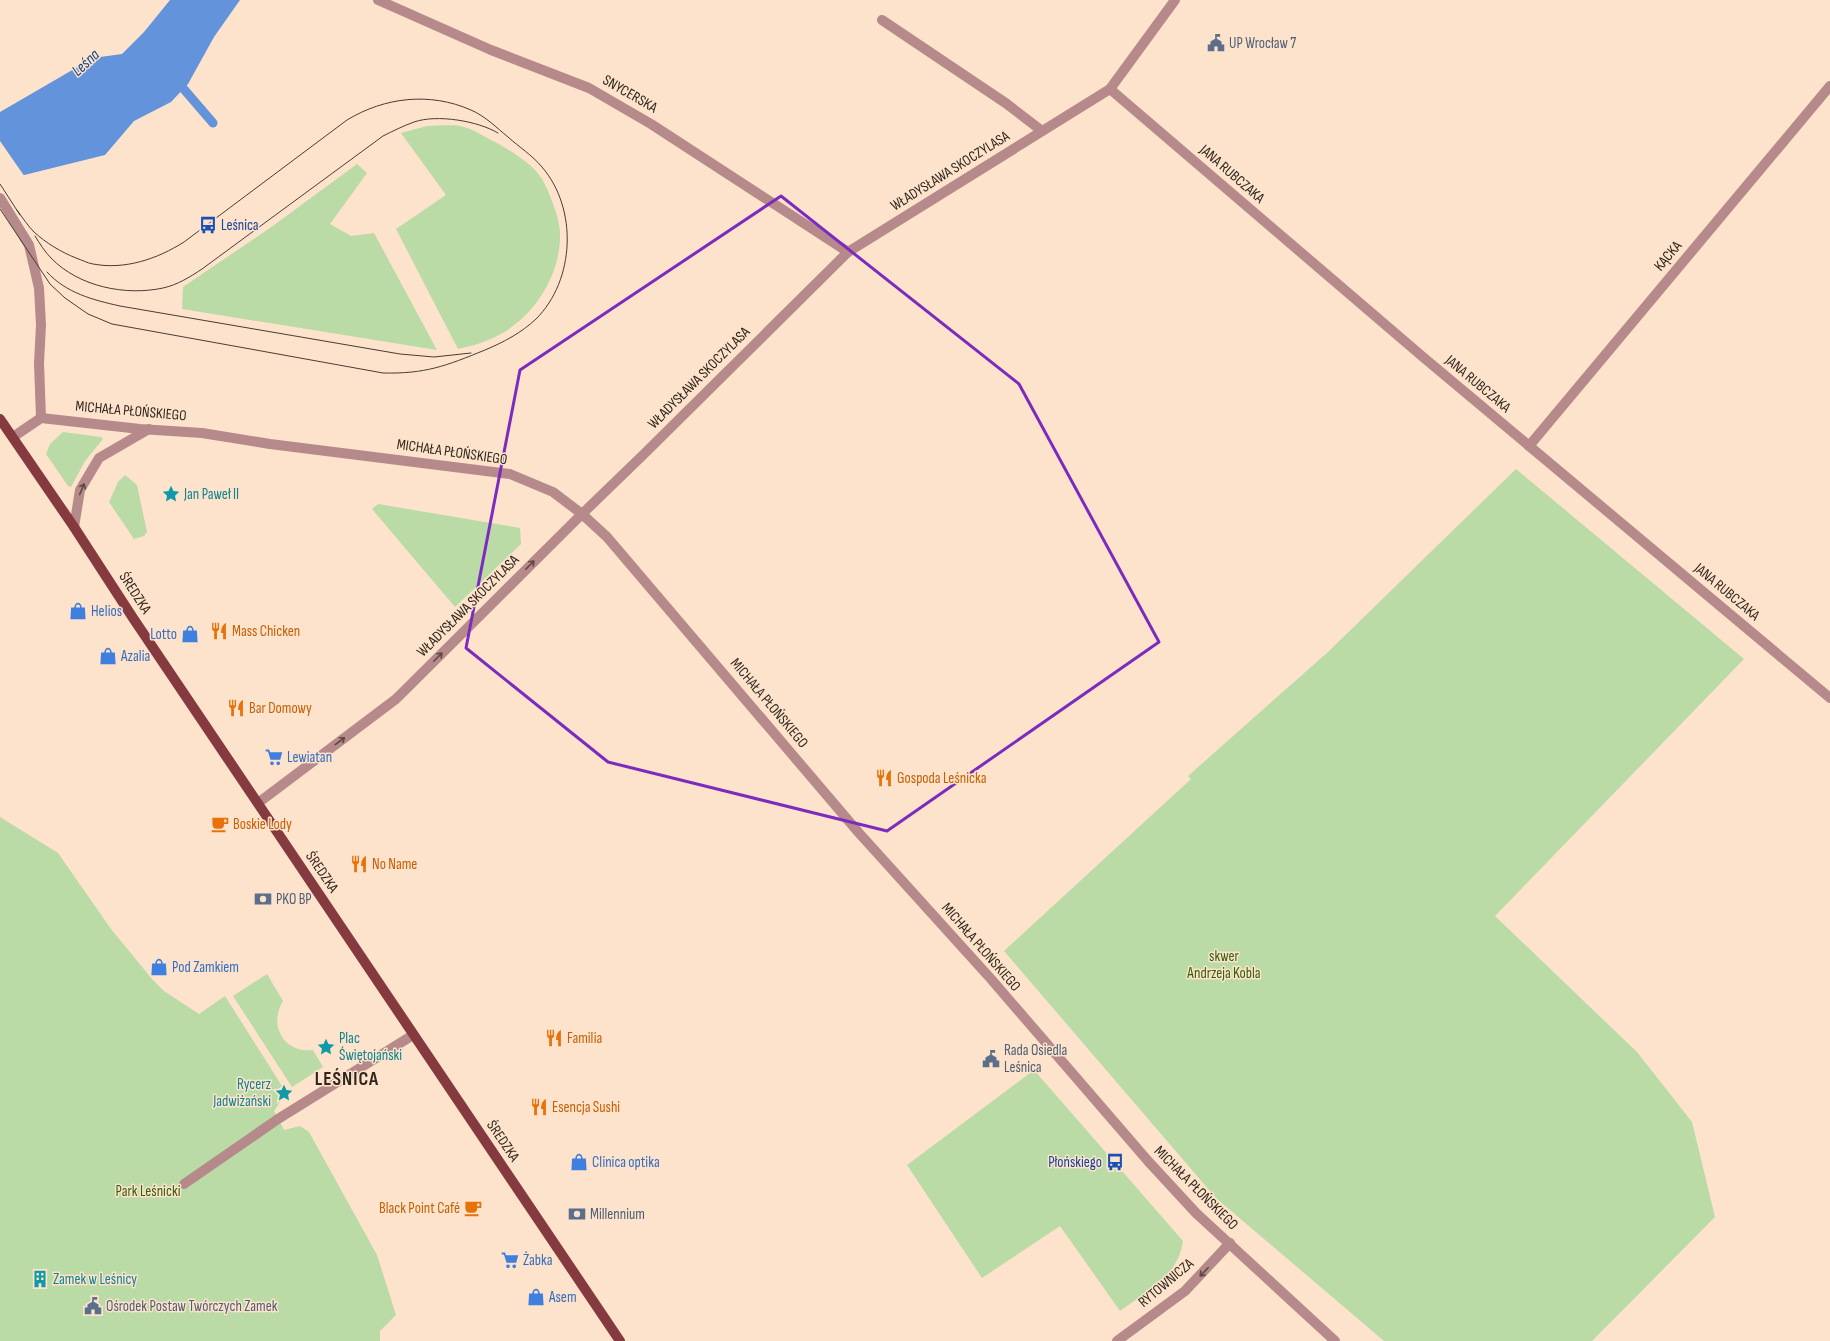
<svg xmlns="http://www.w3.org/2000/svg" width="1830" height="1341" viewBox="0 0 1830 1341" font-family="'Sofia Sans Condensed',sans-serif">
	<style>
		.green { fill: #badaa6 }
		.water { fill: #6293db }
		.pier { fill: #fde3cb }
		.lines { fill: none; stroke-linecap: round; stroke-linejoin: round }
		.stream { stroke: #6293db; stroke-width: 9 }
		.minor { stroke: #b68a8a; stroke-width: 10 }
		.major { stroke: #853a3f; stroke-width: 10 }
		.tram { stroke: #493d33; stroke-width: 1 }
		.oneway { stroke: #5f4944 }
		.marked { fill: none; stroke: #7b2cbf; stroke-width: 3; stroke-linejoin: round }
		.labels { text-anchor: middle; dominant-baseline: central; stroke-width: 3; stroke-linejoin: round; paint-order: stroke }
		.service-label { font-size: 15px; fill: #4e5e75; stroke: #fde3cb; text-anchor: start }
		.street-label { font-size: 15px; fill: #30261e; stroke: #fde3cb }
		.transit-label { font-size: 15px; fill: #164399; stroke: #fde3cb; text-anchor: start }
		.culture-label { font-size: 15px; fill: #0d838f; stroke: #fde3cb; text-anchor: start }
		.shop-label { font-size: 15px; fill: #366cbe; stroke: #fde3cb; text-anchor: start }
		.food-label { font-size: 15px; fill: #c56008; stroke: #fde3cb; text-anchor: start }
		.park-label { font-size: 15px; fill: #346008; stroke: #fde3cb }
		.water-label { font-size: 16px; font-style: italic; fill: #114081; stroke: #fde3cb }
		.district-label { font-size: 19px; font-weight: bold; letter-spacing: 1px; fill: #30261e; stroke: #fde3cb }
	</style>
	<rect width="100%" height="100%" fill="#fde3cb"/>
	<g class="green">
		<path d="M 427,126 C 438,126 453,124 464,127 C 475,130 486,138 497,143 C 512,152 532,163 542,179 C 549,191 560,219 560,233 C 561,276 533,319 495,337 C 483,343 471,346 458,349 L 396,229 L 446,195 L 401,133 Z"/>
		<polygon points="357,164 367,173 330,224 351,236 374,233 437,350 182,309 183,287 270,228"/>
		<polygon points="63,432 101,437 103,439 85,461 71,487 68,486 46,454 50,444"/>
		<polygon points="1516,469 1744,659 1495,916 1637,1052 1692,1122 1715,1217 1592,1341 1384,1341 1216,1198 1004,951 1191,779 1188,776 1328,652"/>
		<polygon points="125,475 137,485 147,532 144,536 134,539 109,502 118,482"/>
		<polygon points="378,504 520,528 521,544 455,607 372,509"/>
		<polygon points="0,817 58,853 111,929 152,979 164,991 199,1014 225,996 282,1086 277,1090 280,1102 274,1111 284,1130 300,1126 309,1132 377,1255 396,1315 380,1331 380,1341 0,1341"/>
		<path d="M 267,974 L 283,1001 C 268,1026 284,1053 313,1050 L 323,1067 L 292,1087 L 233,996 Z"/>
		<path d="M 1034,1070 L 1183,1241 C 1178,1277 1147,1291 1120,1311 L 1060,1226 L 982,1278 L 907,1165 Z"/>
	</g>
	<polygon class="water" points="170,0 240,0 214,37 188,84 171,102 134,121 105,155 0,181 0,112 93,58 122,54 144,32"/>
	<polygon class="pier" points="0,141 25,177 0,183"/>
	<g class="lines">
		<polyline class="stream" points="176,80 213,123"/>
		<g class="minor">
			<polyline points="378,0 491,50 589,88 651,124 848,252"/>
			<polyline points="882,20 1007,104 1042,131"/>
			<polyline points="1110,89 1423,357 1830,698"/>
			<polyline points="0,198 29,245 39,288 41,325 39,363 41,418"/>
			<polyline points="13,437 41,418 140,429 202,433 270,444 510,474 553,492 582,514 607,537 859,833 991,979 1148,1161 1196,1213 1335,1341"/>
			<polyline points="1529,446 1830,86"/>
			<polyline points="74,527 80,490 99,458 149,429"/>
			<polyline points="258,803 396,699 582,514 643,455 848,252 1110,89 1175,0"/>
			<polyline points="184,1184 278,1119 413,1035"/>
			<polyline points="1117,1341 1185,1291 1230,1243"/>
		</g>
		<polyline class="major" points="0,419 74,527 133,618 620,1341"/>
		<g class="tram">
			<polyline points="0,184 20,215"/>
			<path d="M 0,209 L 50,284 L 65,298 L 88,314 L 112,324 L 383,373 C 425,374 446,366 485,350 C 504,342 521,333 536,319 C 575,280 578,209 542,167 C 532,155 519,147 508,137 C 497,128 485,116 471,110 C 430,92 385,97 347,120 L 184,242 C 157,259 125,270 93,264 C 87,263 82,260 76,258 C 61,252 46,243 34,232 C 28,226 22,217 17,210"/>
			<path d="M 35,236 C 40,244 45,252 51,258 C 79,287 126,296 163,288 C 177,285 190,277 202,269 L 383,136 C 393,131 403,126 414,122 C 437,114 478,121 498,133"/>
			<path d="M 47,272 C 66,293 93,300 120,306 L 400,354 L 434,357 L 471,353"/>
		</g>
	</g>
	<defs><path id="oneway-shaft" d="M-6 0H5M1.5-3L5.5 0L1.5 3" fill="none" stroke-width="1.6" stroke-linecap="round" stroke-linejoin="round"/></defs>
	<g class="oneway">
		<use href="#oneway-shaft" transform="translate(82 489) rotate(-67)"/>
		<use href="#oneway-shaft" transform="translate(530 565) rotate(-45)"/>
		<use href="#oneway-shaft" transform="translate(438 657) rotate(-45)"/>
		<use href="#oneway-shaft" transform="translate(340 741) rotate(-37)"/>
		<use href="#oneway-shaft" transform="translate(1204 1272) rotate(134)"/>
	</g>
	<path class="marked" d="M 781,196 L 1019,384 L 1159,642 L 887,831 L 608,762 L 466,648 L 520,370 Z"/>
	<defs>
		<g id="civic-bare" transform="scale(1.38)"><path d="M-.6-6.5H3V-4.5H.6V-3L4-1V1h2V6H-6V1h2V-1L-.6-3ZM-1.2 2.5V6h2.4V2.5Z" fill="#5c6f8a" stroke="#fde3cb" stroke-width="2.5" paint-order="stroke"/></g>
		<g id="bus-bare" transform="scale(1.38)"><path d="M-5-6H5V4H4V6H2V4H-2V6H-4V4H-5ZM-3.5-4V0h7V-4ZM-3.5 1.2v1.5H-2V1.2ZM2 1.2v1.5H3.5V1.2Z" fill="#1a4fb4" stroke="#fde3cb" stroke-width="2.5" paint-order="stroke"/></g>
		<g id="sight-bare" transform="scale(1.38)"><path d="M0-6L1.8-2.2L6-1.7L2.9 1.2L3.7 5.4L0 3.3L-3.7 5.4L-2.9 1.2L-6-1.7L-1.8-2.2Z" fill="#0f9aa8" stroke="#fde3cb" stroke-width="2.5" paint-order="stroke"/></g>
		<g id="shop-bare" transform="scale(1.38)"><path d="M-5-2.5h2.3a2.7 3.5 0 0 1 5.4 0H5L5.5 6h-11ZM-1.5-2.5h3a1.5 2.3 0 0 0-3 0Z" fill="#3f7fe0" stroke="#fde3cb" stroke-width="2.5" paint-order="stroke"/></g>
		<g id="restaurant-bare" transform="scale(1.38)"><path d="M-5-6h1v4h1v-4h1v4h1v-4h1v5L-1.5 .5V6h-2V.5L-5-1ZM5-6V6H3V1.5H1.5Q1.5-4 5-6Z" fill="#e8710a" stroke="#fde3cb" stroke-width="2.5" paint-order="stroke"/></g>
		<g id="supermarket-bare" transform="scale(1.38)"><path d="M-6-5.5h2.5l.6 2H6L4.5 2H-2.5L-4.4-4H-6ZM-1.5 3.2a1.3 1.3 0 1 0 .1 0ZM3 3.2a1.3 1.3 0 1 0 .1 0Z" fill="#3f7fe0" stroke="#fde3cb" stroke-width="2.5" paint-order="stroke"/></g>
		<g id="cafe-bare" transform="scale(1.38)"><path d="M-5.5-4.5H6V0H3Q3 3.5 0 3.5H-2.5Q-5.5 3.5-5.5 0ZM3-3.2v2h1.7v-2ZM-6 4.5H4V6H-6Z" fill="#e8710a" stroke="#fde3cb" stroke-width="2.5" paint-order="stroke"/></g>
		<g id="bank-bare" transform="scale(1.38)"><path d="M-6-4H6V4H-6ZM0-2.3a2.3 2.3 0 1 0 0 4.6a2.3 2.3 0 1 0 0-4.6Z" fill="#5c6f8a" stroke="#fde3cb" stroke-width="2.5" paint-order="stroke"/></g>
		<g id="building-bare" transform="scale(1.38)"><path d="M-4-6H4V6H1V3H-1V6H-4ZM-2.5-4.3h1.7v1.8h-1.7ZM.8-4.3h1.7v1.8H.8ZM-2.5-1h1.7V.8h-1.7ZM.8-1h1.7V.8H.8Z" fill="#0f9aa8" stroke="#fde3cb" stroke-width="2.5" paint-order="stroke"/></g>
	</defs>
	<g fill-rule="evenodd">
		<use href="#civic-bare" x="1216" y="43"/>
		<use href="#bus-bare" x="208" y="225"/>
		<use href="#sight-bare" x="171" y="494"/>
		<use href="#shop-bare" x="78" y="611"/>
		<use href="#restaurant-bare" x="219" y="631"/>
		<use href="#shop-bare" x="190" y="634"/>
		<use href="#shop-bare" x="108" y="656"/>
		<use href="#restaurant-bare" x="236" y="708"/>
		<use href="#supermarket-bare" x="274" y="757"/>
		<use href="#restaurant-bare" x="884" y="778"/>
		<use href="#cafe-bare" x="220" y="824"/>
		<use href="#restaurant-bare" x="359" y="864"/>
		<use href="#bank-bare" x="263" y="899"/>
		<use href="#shop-bare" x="159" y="967"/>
		<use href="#restaurant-bare" x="554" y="1038"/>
		<use href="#sight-bare" x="326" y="1047"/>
		<use href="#civic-bare" x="991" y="1059"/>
		<use href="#sight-bare" x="284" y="1093"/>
		<use href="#restaurant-bare" x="539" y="1107"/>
		<use href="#shop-bare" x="579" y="1162"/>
		<use href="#bus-bare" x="1115" y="1162"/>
		<use href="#cafe-bare" x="473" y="1208"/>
		<use href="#bank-bare" x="577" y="1214"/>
		<use href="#supermarket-bare" x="510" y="1260"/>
		<use href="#building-bare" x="40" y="1279"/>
		<use href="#shop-bare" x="536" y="1297"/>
		<use href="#civic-bare" x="93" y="1306"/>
	</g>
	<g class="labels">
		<g class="service-label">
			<text x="1229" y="43">UP Wrocław 7</text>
			<text x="276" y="899">PKO BP</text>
			<text x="1004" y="1050">Rada Osiedla<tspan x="1004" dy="17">Leśnica</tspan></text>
			<text x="590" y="1214">Millennium</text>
			<text x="106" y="1306">Ośrodek Postaw Twórczych Zamek</text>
		</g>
		<g class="street-label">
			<text transform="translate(630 94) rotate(30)">SNYCERSKA</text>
			<text transform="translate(950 171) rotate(-32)">WŁADYSŁAWA SKOCZYLASA</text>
			<text transform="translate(1232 174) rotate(41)">JANA RUBCZAKA</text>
			<text transform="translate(1668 256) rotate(-50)">KĄCKA</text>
			<text transform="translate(699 378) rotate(-45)">WŁADYSŁAWA SKOCZYLASA</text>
			<text transform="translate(1478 384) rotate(40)">JANA RUBCZAKA</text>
			<text transform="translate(131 411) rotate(5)">MICHAŁA PŁOŃSKIEGO</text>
			<text transform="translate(452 452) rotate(8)">MICHAŁA PŁOŃSKIEGO</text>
			<text transform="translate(1727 592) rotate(40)">JANA RUBCZAKA</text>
			<text transform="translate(135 593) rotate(57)">ŚREDZKA</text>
			<text transform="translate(468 606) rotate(-45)">WŁADYSŁAWA SKOCZYLASA</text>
			<text transform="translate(769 703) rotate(50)">MICHAŁA PŁOŃSKIEGO</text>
			<text transform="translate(322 872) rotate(56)">ŚREDZKA</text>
			<text transform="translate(981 947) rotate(49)">MICHAŁA PŁOŃSKIEGO</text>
			<text transform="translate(503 1141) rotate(56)">ŚREDZKA</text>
			<text transform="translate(1196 1188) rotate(45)">MICHAŁA PŁOŃSKIEGO</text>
			<text transform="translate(1166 1283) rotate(-40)">RYTOWNICZA</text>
		</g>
		<g class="transit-label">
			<text x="221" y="225">Leśnica</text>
			<text x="1102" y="1162" text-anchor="end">Płońskiego</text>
		</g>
		<g class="culture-label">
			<text x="184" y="494">Jan Paweł II</text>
			<text x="339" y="1038">Plac<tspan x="339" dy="17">Świętojański</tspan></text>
			<text x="271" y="1084" text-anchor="end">Rycerz<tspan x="271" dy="17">Jadwiżański</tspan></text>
			<text x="53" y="1279">Zamek w Leśnicy</text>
		</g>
		<g class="shop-label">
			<text x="91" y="611">Helios</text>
			<text x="177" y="634" text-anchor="end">Lotto</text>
			<text x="121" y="656">Azalia</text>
			<text x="287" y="757">Lewiatan</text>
			<text x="172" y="967">Pod Zamkiem</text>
			<text x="592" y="1162">Clinica optika</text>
			<text x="523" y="1260">Żabka</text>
			<text x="549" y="1297">Asem</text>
		</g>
		<g class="food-label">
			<text x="232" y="631">Mass Chicken</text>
			<text x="249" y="708">Bar Domowy</text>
			<text x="897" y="778">Gospoda Leśnicka</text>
			<text x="233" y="824">Boskie Lody</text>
			<text x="372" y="864">No Name</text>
			<text x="567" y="1038">Familia</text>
			<text x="552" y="1107">Esencja Sushi</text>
			<text x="460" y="1208" text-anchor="end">Black Point Café</text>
		</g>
		<g class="park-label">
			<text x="1224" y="956">skwer<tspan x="1224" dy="17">Andrzeja Kobla</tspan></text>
			<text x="148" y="1191">Park Leśnicki</text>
		</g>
		<g class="water-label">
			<text transform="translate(86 63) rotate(-43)">Leśna</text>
		</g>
		<g class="district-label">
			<text x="347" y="1079">LEŚNICA</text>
		</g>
	</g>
</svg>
